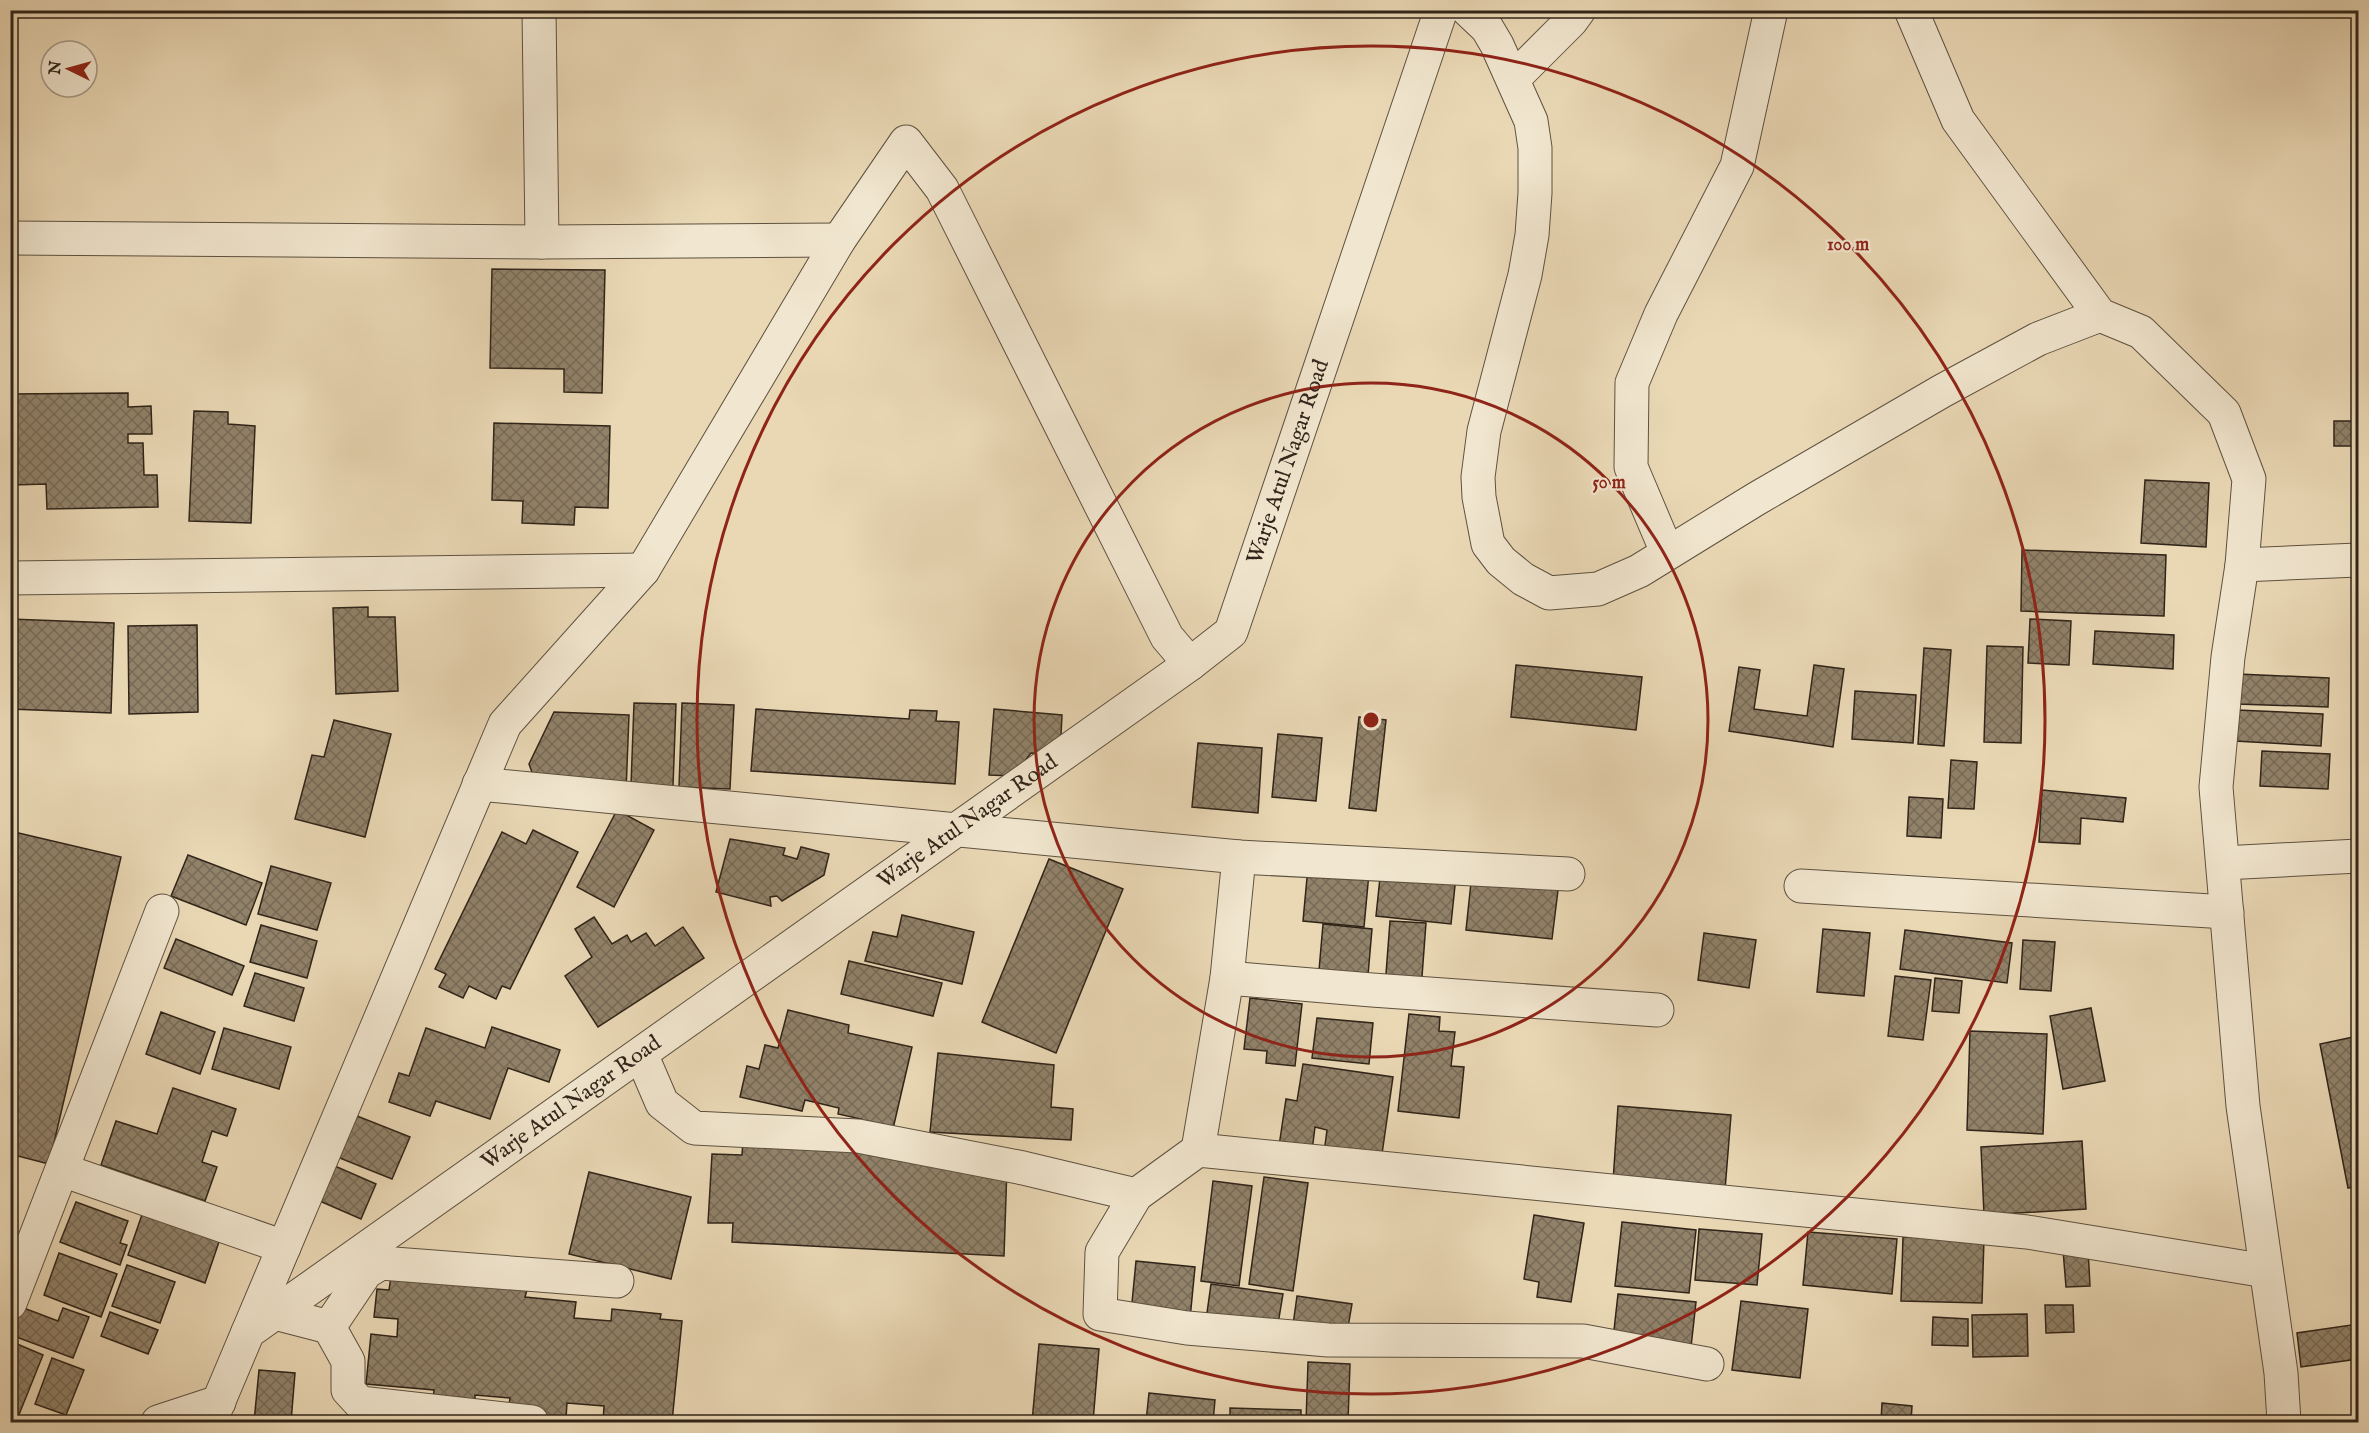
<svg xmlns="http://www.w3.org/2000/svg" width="2369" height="1433" viewBox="0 0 2369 1433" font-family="'IM FELL English',serif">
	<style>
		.building { fill: url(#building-cross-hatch); stroke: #302419; stroke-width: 1.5 }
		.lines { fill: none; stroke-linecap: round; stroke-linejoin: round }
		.minor-casing { stroke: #5e5140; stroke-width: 35 }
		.tertiary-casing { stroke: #5e5140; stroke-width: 35 }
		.minor { stroke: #f1e6cf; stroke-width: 33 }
		.tertiary { stroke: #f1e6cf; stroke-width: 33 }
		.ring { fill: none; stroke: #8f2418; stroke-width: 3 }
		.labels { text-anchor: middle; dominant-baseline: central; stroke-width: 4.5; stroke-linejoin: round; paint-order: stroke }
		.street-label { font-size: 22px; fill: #302419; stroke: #f1e6cf }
		.centre { fill: #8f2418; stroke: #f1e6cf; stroke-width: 3 }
		.ring-label { font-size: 18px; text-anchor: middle; font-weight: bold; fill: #8f2418; stroke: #f1e6cf; stroke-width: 4.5; stroke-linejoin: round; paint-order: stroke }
	</style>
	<defs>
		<pattern id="building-cross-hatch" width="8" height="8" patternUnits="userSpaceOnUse" patternTransform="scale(1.5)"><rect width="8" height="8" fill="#91826a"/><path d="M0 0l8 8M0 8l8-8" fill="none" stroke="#776a56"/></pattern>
	</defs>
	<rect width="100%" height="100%" fill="#ead8b5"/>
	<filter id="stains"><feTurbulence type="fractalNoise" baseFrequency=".00333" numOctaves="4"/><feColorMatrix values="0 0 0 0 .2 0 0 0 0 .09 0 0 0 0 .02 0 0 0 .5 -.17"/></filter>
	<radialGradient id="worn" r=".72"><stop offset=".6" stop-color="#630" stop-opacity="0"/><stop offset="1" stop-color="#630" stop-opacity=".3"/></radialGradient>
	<g class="building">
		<polygon points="492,269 605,270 602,393 564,392 564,369 490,368"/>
		<polygon points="128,393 128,407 151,406 152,434 128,434 128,443 143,443 144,475 157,475 158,507 47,509 46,484 12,485 10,509 10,394"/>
		<polygon points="194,411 228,412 228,424 255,426 251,523 189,521"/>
		<polygon points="2334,421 2358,421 2358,475 2358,446 2334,446"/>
		<polygon points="494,423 610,426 608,508 575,507 574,525 522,523 523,501 492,500"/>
		<polygon points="2145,480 2209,483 2206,547 2141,543"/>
		<polygon points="2022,550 2166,555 2164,616 2021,611"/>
		<polygon points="368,607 368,617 395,617 398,691 336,694 333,608"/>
		<polygon points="10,619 114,623 111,713 10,709"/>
		<polygon points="2030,619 2071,621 2069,665 2028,663"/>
		<polygon points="197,625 198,712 129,714 128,626"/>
		<polygon points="2095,631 2174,635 2173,669 2093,664"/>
		<polygon points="1987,646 2023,647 2021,743 1984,742"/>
		<polygon points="1924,648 1951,650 1944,746 1918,744"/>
		<polygon points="1516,665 1642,677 1636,730 1511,717"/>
		<polygon points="1814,665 1844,669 1833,747 1729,731 1739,667 1760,670 1754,709 1807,716"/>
		<polygon points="2238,674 2329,678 2328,707 2237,704"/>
		<polygon points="1855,691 1916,695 1913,743 1852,739"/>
		<polygon points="634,703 676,704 673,786 631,785"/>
		<polygon points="682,703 734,705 730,789 679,787"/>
		<polygon points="756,709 909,719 910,710 937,711 936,721 959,722 955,784 751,771"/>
		<polygon points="994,709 1062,715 1060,755 1031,753 1013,776 989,775"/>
		<polygon points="2237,710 2323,714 2321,746 2235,741"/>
		<polygon points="554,712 629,715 626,792 538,789 529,764"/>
		<polygon points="1359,717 1386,720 1376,811 1349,808"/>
		<polygon points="334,720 391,734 365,837 295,819 312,755 324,757"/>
		<polygon points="1278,734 1322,738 1316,801 1272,797"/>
		<polygon points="1198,743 1262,748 1258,813 1192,807"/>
		<polygon points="2262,751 2330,754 2328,789 2260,786"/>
		<polygon points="1951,760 1977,762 1974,809 1948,808"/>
		<polygon points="2042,790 2126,798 2123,822 2081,818 2080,844 2039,842"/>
		<polygon points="1909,797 1943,799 1941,838 1907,836"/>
		<polygon points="617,810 654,830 614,907 577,887"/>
		<polygon points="533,830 578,852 510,989 502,986 496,999 469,986 463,998 439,987 446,974 435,969 502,832 526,844"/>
		<polygon points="10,831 121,857 49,1164 10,1154"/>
		<polygon points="730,839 785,848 783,855 797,859 801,847 829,854 824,875 782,901 777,896 770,897 771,906 716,892"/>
		<polygon points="188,855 262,883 246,925 171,896"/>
		<polygon points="1049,859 1123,889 1056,1053 982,1022"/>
		<polygon points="271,866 331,883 317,930 258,914"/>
		<polygon points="1308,867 1369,873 1364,927 1303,921"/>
		<polygon points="1381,868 1456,876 1451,924 1376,916"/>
		<polygon points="1472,873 1559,882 1552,939 1466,930"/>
		<polygon points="902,915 974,932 962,984 865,961 873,932 897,937"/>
		<polygon points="594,917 612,944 627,935 631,942 646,933 655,946 683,927 704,958 598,1027 565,976 592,957 575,929"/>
		<polygon points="1390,921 1426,923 1421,990 1385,987"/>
		<polygon points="1323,924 1372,929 1367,987 1318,982"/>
		<polygon points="261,925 317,941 307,978 250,962"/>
		<polygon points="1823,929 1870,933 1864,996 1817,992"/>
		<polygon points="1905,930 2012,943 2007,983 1900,969"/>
		<polygon points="1704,933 1756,940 1749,988 1698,980"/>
		<polygon points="176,939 244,966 232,995 164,968"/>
		<polygon points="2023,940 2055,942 2051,991 2020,989"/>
		<polygon points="849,961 942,983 933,1016 841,994"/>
		<polygon points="255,973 304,988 294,1021 244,1006"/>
		<polygon points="1895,976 1931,980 1923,1040 1888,1036"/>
		<polygon points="1935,978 1962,981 1959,1013 1932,1011"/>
		<polygon points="1250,998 1302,1004 1295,1066 1266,1063 1267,1051 1244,1049"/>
		<polygon points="2091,1008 2105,1081 2063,1089 2050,1016"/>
		<polygon points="788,1010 849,1025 848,1033 912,1047 892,1133 859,1125 861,1119 838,1114 839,1108 805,1100 802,1111 740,1097 747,1066 759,1069 765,1045 778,1048"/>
		<polygon points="161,1012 215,1032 200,1074 146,1054"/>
		<polygon points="1409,1014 1440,1017 1439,1031 1455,1032 1451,1066 1464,1067 1459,1118 1398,1111"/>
		<polygon points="1317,1018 1373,1023 1369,1064 1312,1058"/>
		<polygon points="492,1027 560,1050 549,1082 508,1068 490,1119 436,1101 430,1116 389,1102 399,1073 409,1076 426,1028 485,1048"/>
		<polygon points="224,1028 291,1047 279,1089 212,1069"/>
		<polygon points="1970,1031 2047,1034 2043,1134 1967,1130"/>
		<polygon points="2358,1036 2358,1186 2348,1188 2320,1044"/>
		<polygon points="938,1053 1054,1065 1051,1107 1073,1109 1071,1140 930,1132"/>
		<polygon points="1303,1064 1393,1077 1381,1161 1324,1153 1327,1130 1315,1127 1312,1151 1279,1146 1286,1099 1297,1101"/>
		<polygon points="173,1088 236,1109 227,1136 212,1131 202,1162 217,1167 205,1201 101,1165 116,1121 157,1134"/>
		<polygon points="1618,1106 1731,1115 1725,1190 1613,1182"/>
		<polygon points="347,1112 410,1137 392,1179 330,1154"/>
		<polygon points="743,1141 904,1149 1007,1167 1004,1256 732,1242 733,1223 708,1223 712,1154 742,1155"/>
		<polygon points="2082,1141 2086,1209 1984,1215 1981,1147"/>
		<polygon points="321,1160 376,1184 361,1219 306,1195"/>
		<polygon points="589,1172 691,1197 671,1279 569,1254"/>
		<polygon points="1264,1177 1308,1183 1293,1291 1249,1284"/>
		<polygon points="1213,1181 1252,1186 1239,1286 1201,1281"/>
		<polygon points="76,1202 128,1221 120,1243 127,1245 120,1265 60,1242"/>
		<polygon points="144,1209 221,1236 205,1283 128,1255"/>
		<polygon points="1534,1215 1584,1223 1571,1302 1537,1297 1539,1282 1524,1279"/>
		<polygon points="1622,1222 1696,1230 1689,1293 1615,1286"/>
		<polygon points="1699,1229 1762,1234 1757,1285 1695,1280"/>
		<polygon points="1808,1232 1897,1239 1892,1294 1803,1285"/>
		<polygon points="1903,1237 1984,1239 1982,1303 1901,1301"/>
		<polygon points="2088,1248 2090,1286 2066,1287 2063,1250"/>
		<polygon points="59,1253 117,1274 101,1317 44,1295"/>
		<polygon points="1136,1261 1195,1267 1190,1319 1131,1313"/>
		<polygon points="127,1265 175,1282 160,1323 112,1306"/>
		<polygon points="391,1277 527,1290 525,1297 576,1302 574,1318 611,1321 612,1309 661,1314 660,1319 682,1321 672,1422 603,1422 604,1406 567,1403 566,1418 508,1413 510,1398 475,1395 475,1404 433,1399 434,1390 366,1384 371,1334 397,1337 398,1319 374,1317 377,1289 389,1290"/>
		<polygon points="1211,1284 1283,1294 1277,1330 1206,1320"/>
		<polygon points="1618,1294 1696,1302 1691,1347 1613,1339"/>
		<polygon points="1297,1296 1352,1304 1347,1333 1293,1325"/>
		<polygon points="1741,1301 1808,1309 1800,1378 1732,1370"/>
		<polygon points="2045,1305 2073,1305 2074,1332 2046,1333"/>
		<polygon points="21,1307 58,1321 63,1308 89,1317 73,1358 11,1335"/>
		<polygon points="110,1312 158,1330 148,1354 101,1336"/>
		<polygon points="2027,1314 2028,1356 1973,1357 1972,1315"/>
		<polygon points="1933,1317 1968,1319 1968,1346 1932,1345"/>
		<polygon points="2358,1324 2358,1359 2301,1367 2297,1333"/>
		<polygon points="10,1341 43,1355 16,1422 10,1422"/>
		<polygon points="1039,1344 1099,1349 1093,1422 1032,1422"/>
		<polygon points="52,1358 84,1370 66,1415 35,1404"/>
		<polygon points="1308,1362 1350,1364 1348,1422 1306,1422"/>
		<polygon points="259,1370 295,1373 291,1422 254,1422"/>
		<polygon points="1149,1393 1215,1400 1213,1422 1146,1422"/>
		<polygon points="1882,1403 1912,1406 1911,1422 1881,1422"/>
		<polygon points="1230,1408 1301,1410 1301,1422 1230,1422"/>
		<polygon points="1961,1416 2010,1417 2010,1422 1961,1422"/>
	</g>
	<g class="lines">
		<g class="minor-casing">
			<g id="minor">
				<polyline points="539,10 542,242"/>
				<polyline points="1468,10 1487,28 1497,45 1531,121 1535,148 1535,193 1532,235 1525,275 1484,431 1478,477 1479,497 1488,544 1501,561 1523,579 1549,593 1598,589 1639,571 1756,499 1942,391 2038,339 2100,315"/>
				<polyline points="1911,10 1958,120 2100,315 2141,332 2224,413 2249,479 2242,565 2228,657 2216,787 2243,1106 2281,1373 2284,1422"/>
				<polyline points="1513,79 1571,21 1579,10"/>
				<polyline points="10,238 542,242 839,240"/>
				<polyline points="1667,552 1631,467 1632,383 1661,314 1737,166 1771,10"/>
				<polyline points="2242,565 2358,560"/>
				<polyline points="10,578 643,570"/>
				<polyline points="479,784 1239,857 1568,874"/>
				<polyline points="2223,863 2358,856"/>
				<polyline points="1801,886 2227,912"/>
				<polyline points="1227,978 1372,990 1657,1010"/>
				<polyline points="641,1054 662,1103 694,1128 858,1136 1023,1168 1136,1195"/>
				<polyline points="1198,1150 1227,978 1239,857"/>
				<polyline points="62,1170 284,1247"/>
				<polyline points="10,1303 162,911"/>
				<polyline points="275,1313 329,1327 348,1361 348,1390 360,1403 532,1422"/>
				<polyline points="329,1327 366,1272 381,1263 617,1281"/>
				<polyline points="248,1332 505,724 643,570 839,240 906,142 942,189 1167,637 1190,664"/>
				<polyline points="1707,1364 1583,1341 1328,1340 1187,1328 1100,1314 1102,1252 1136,1195 1198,1150 2027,1232 2266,1271"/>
				<polyline points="158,1422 219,1402"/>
			</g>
		</g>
		<g class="tertiary-casing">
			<g id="tertiary">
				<path id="s1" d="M 210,1422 L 248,1332 L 1190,664 L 1231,632 L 1441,10"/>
			</g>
		</g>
		<use href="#minor" class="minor"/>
		<use href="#tertiary" class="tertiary"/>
	</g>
	<g class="ring">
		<circle cx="1371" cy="720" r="337"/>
		<circle cx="1371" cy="720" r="674"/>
	</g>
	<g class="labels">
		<g class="street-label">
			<text stroke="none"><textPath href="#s1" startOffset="1484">Warje Atul Nagar Road</textPath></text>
			<text stroke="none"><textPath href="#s1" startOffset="980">Warje Atul Nagar Road</textPath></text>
			<text stroke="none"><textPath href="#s1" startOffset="494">Warje Atul Nagar Road</textPath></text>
		</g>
	</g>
	<circle cx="1371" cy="720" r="9" class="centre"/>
	<g class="ring-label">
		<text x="1848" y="250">100 m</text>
		<text x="1609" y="488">50 m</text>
	</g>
	<rect width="2369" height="1433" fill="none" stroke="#ead8b5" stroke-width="36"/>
	<rect x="12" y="12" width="2345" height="1409" fill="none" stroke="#302419" stroke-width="3"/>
	<rect x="18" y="18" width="2333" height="1397" fill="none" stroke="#302419" stroke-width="1.5"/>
	<g transform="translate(69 69) rotate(275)"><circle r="28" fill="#f1e6cf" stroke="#a49886" stroke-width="1.5"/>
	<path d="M0-4.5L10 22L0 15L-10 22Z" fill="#8f2418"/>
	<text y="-9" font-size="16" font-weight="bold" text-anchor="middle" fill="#302419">N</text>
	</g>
	<rect width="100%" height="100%" filter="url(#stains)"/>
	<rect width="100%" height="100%" fill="url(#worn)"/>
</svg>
